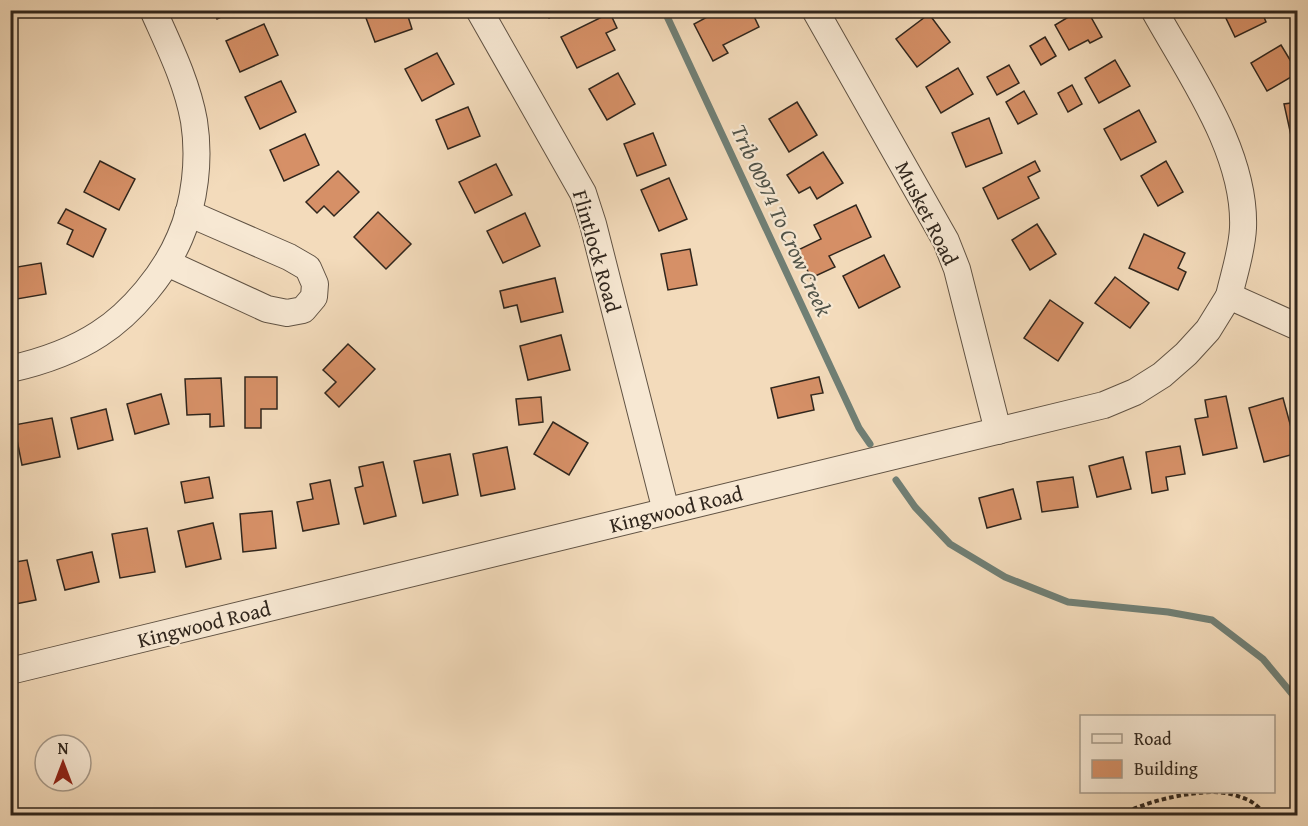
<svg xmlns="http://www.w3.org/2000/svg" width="1308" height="826" viewBox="0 0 1308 826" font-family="'Gentium Book Plus',serif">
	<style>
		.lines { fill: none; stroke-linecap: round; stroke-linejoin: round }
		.stream { stroke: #707f75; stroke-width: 7 }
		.building { fill: #d69067; stroke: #30261d; stroke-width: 1.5 }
		.minor-casing { stroke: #615344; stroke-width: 28 }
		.path { stroke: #30261d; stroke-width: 4; stroke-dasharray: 4.5 3; stroke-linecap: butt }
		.minor { stroke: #f7e8d3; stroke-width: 26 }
		.labels { text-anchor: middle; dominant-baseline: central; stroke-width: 4.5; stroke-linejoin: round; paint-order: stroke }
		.street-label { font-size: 21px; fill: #30261d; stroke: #f7e8d3 }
		.water-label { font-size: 22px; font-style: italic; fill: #505349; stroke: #f7e8d3 }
	</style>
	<rect width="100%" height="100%" fill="#f3dbbb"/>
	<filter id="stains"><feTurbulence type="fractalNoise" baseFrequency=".00333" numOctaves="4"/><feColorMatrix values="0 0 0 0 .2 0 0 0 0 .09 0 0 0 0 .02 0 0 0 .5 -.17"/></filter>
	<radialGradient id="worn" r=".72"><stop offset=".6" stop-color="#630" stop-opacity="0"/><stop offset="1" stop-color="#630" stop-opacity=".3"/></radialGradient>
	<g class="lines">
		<g class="stream">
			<polyline points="664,10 859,428 870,444"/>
			<polyline points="896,480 915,507 950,544 1005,577 1068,602 1168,612 1212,620 1263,659 1298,701"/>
		</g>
	</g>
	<g class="building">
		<polygon points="213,10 236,10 217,19"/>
		<polygon points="363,10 406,10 412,29 375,42"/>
		<polygon points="544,10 563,10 549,18"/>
		<polygon points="720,10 751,10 759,27 723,45 728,53 713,61 694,24"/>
		<polygon points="1080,10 1087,10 1102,37 1090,43 1088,40 1069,50 1055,25"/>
		<polygon points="1222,10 1261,10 1266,22 1235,37"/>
		<polygon points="610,13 617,28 606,33 615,50 577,68 561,37"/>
		<polygon points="929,14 950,42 917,67 896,39"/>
		<polygon points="264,24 278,55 240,72 226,41"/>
		<polygon points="1045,37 1056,56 1041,65 1030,46"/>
		<polygon points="1281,45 1298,73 1267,91 1251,63"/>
		<polygon points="437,53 454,84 422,101 405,69"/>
		<polygon points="1115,60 1130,86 1099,103 1085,78"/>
		<polygon points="1009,65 1019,83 997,95 987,77"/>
		<polygon points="958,68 973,94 941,113 926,87"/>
		<polygon points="618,73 635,104 607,120 589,89"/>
		<polygon points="281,81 296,112 260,129 245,97"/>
		<polygon points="1072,85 1082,104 1068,112 1058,93"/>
		<polygon points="1024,91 1037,114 1018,124 1006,102"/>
		<polygon points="797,102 817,135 789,152 769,119"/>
		<polygon points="1298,102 1298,139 1292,140 1284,104"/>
		<polygon points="468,107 480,136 448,149 436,120"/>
		<polygon points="1139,110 1156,142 1121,160 1104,129"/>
		<polygon points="989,118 1002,153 966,167 952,133"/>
		<polygon points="653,133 666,165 637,176 624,144"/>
		<polygon points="305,134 319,165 284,181 270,150"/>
		<polygon points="823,152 843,183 817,199 810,187 799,193 787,175"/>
		<polygon points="100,161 135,179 119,210 84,192"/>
		<polygon points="1035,161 1040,171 1028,177 1039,198 998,219 983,188"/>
		<polygon points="1166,161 1183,192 1158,206 1141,176"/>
		<polygon points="496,164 512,195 475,213 459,182"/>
		<polygon points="1298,166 1298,195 1291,168"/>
		<polygon points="338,171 359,192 334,216 324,206 317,213 306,202"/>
		<polygon points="669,178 687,219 659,231 641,190"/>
		<polygon points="856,205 871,237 829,256 835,267 811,278 798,250 821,239 814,225"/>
		<polygon points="66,209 106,229 93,257 67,244 73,230 58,223"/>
		<polygon points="378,212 411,244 386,269 354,237"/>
		<polygon points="525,213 540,246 503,263 487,231"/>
		<polygon points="1037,224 1056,254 1030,270 1012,240"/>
		<polygon points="1144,234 1185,253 1178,268 1186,272 1178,290 1129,268"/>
		<polygon points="690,249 697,285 668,290 661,254"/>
		<polygon points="884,255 900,287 859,308 843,276"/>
		<polygon points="41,263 46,294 17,299 11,268"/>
		<polygon points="1115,277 1149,303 1130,328 1095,303"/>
		<polygon points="555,278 563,312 521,322 517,305 504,308 500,291"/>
		<polygon points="1050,300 1083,323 1058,361 1024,338"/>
		<polygon points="561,335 570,370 528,380 520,346"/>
		<polygon points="348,344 375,369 339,407 325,393 336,382 323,370"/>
		<polygon points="245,377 277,377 277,409 261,409 261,428 245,428"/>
		<polygon points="819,377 823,393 811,395 814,410 778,418 771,388"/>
		<polygon points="221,378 224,426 210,427 210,414 187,415 185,379"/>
		<polygon points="161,394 169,424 135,434 127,404"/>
		<polygon points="1226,396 1237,448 1203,455 1195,419 1208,417 1205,400"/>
		<polygon points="541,397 543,422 519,425 516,399"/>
		<polygon points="1283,398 1298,453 1264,462 1249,408"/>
		<polygon points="106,409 113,440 78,449 71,418"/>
		<polygon points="52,418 60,457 22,465 14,425"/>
		<polygon points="553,422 588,443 569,475 534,454"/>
		<polygon points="1180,446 1185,474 1166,477 1168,490 1152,493 1146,452"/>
		<polygon points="507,447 515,489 481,496 473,454"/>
		<polygon points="450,454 458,495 423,503 414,461"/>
		<polygon points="1123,457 1131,489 1097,497 1089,466"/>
		<polygon points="383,462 396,516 364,524 355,488 363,486 359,467"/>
		<polygon points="209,477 213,498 185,503 181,482"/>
		<polygon points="1073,477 1078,507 1042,512 1037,482"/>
		<polygon points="330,480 339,524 303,531 297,502 313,499 310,484"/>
		<polygon points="1013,489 1021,519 987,528 979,498"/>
		<polygon points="272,511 276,548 243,552 240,514"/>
		<polygon points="213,523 221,559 186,567 178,531"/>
		<polygon points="147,528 155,572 120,578 112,534"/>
		<polygon points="92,552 99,582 65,590 57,560"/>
		<polygon points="27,560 36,600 10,605 10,563"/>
	</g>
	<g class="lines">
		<g class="minor-casing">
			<g id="minor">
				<polyline points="479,10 583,193 593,224 666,511"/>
				<polyline points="815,10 946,241 957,269 998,431"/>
				<path d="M 1154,10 C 1190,75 1246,152 1243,228 C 1242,251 1234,274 1229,296"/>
				<polyline points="167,263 267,309 287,313 303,310 314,297 315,284 308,268 289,257 188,213"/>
				<path d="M 10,369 C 41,362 73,351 99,334 C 132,313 165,273 180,237 C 195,203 200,159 194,121 C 187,82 169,46 153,10"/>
				<polyline points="10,671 1104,405 1135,392 1162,375 1186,354 1208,330 1229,296 1298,327"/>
			</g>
		</g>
		<path class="path" d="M 1120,816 C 1142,802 1187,792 1214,792 C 1225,792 1236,795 1246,799 C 1254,802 1261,810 1268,816"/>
		<use href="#minor" class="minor"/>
	</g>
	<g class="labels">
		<g class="street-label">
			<text transform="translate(927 213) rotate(63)">Musket Road</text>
			<text transform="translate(597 251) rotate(74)">Flintlock Road</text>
			<text transform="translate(676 509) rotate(-14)">Kingwood Road</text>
			<text transform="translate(204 624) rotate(-14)">Kingwood Road</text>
		</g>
		<g class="water-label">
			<text transform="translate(782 220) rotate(65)">Trib 00974 To Crow Creek</text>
		</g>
	</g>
	<rect width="1308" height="826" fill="none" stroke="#f3dbbb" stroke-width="36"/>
	<rect x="12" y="12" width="1284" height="802" fill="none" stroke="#30261d" stroke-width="3"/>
	<rect x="18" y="18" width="1272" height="790" fill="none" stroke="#30261d" stroke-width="1.5"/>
	<rect x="1080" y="715" width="195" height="78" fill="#f7e8d3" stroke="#a79a8a" stroke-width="1.5"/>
	<rect x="1092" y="734" width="30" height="9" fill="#f7e8d3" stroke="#a79a8a" stroke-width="1.5"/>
	<text x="1134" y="745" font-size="18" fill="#30261d">Road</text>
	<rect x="1092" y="760" width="30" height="18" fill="#d69067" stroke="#a79a8a" stroke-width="1.5"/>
	<text x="1134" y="775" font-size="18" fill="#30261d">Building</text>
	<g transform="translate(63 763)"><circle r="28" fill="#f7e8d3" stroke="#a79a8a" stroke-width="1.5"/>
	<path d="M0-4.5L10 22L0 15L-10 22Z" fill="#8f2418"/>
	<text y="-9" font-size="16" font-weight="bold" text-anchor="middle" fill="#30261d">N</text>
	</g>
	<rect width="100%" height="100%" filter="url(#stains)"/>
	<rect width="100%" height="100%" fill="url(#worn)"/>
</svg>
